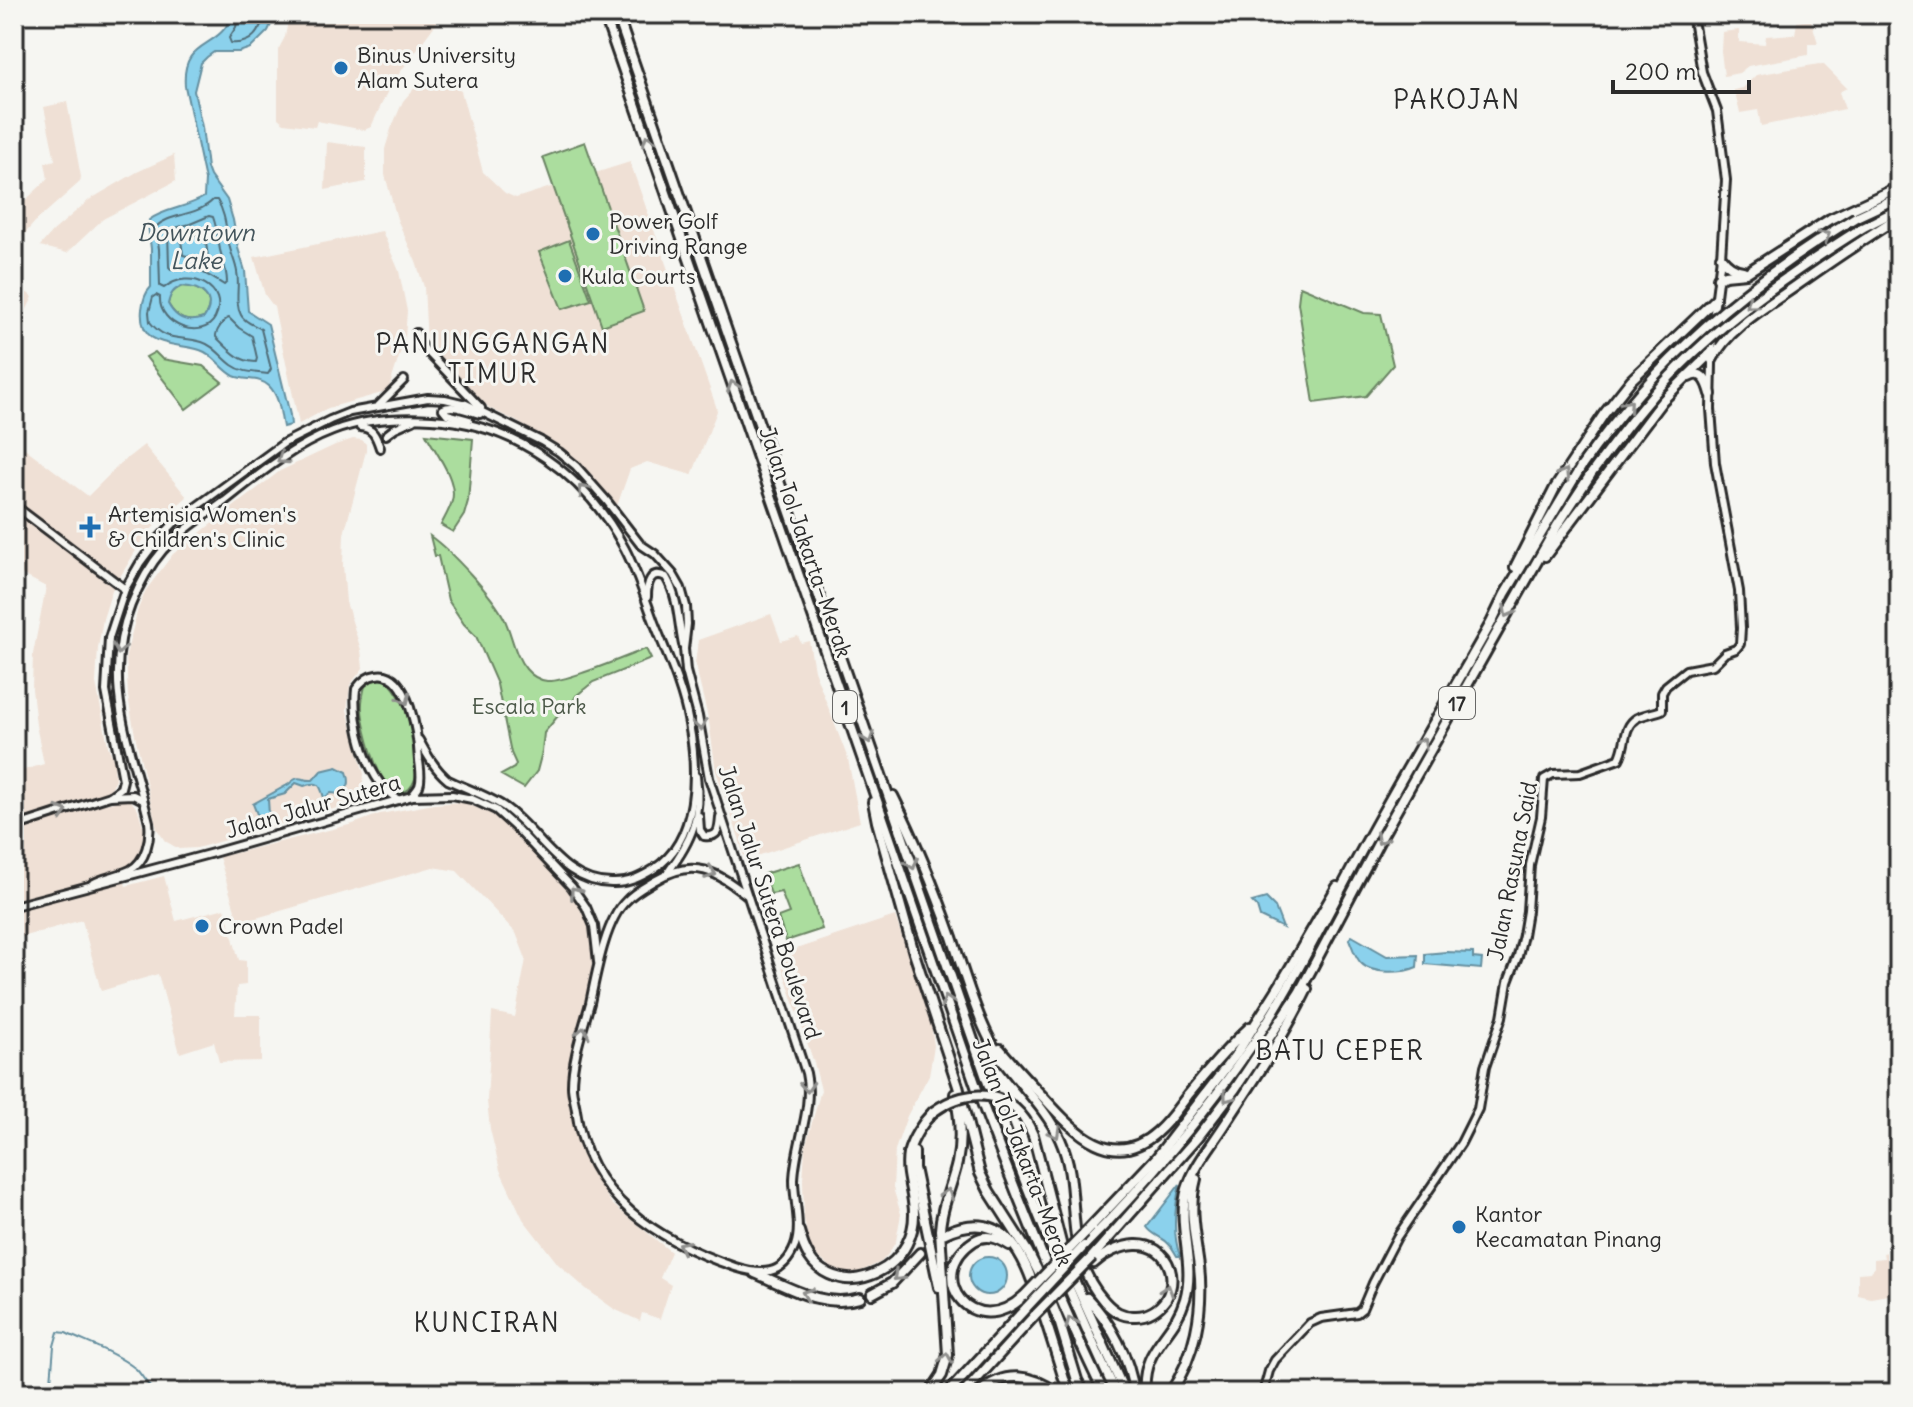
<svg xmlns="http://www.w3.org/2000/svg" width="1913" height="1407" viewBox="0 0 1913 1407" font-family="Delius,sans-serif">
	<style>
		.built { fill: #efe0d5 }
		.green { fill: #abdd9e; stroke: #6b8464; stroke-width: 2 }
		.water { fill: #8bd1ec; stroke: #658f9f; stroke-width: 2; fill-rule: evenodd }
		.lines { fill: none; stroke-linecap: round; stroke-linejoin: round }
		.shore { stroke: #516d78; stroke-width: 2 }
		.stream { stroke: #658f9f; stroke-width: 2 }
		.motorway-tunnel { stroke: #cdcdca; stroke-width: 8; stroke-dasharray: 8 4; stroke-linecap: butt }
		.secondary-casing { stroke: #2b2b2b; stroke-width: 12 }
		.motorway-casing { stroke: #2b2b2b; stroke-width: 14 }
		.secondary { stroke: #f6f6f2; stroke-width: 6 }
		.motorway { stroke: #f6f6f2; stroke-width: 8 }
		.motorway-bridge-casing { stroke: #2b2b2b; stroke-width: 14; stroke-linecap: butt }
		.motorway-bridge { stroke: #f6f6f2; stroke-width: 8 }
		.oneway { stroke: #90908e }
		.poi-dot { fill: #1f6fb2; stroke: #f6f6f2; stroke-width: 3 }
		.labels { text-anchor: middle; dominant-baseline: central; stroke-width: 6; stroke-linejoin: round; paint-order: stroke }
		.shield { fill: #f6f6f2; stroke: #686867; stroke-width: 2 }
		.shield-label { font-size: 20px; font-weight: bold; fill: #2b2b2b }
		.poi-label { font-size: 22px; fill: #2b2b2b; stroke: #f6f6f2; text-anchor: start }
		.street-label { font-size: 22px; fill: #2b2b2b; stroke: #f6f6f2 }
		.park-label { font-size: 22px; fill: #4b5848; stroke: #f6f6f2 }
		.water-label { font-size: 24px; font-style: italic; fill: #43545b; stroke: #f6f6f2 }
		.quarter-label { font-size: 26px; letter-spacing: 2px; fill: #2b2b2b; stroke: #f6f6f2 }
	</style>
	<rect width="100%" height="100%" fill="#f6f6f2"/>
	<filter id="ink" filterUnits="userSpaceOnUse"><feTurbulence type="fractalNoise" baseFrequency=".0125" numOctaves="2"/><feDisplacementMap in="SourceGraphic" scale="16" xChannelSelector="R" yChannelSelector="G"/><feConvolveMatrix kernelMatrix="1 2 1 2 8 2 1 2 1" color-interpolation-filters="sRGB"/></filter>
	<g filter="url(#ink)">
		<g class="built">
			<polygon points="292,14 443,14 390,86 371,127 364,130 317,121 315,127 284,123 278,118 278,50 285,37 288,21"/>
			<polygon points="1811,20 1818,43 1808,43 1808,55 1748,66 1739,73 1724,76 1721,51 1722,32 1739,30 1739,42 1765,44 1766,36 1795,34 1797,22"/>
			<polygon points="1819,64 1824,65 1847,88 1839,92 1845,109 1761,126 1758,110 1740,113 1734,90 1743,88 1756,75"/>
			<polygon points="428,73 461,91 483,172 505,193 516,198 630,162 716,406 717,411 692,475 647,462 630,469 617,506 597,481 540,436 516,421 489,408 427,343 424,287 416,262 397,219 385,175 385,149 391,129 403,101"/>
			<polygon points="67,102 81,177 80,182 35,222 14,246 14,211 48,179 45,163 55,160 44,107"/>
			<polygon points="327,142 366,147 366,182 325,190"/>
			<polygon points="174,155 176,181 103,219 67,253 40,246 52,232 89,200 137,172"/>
			<polygon points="382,231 399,271 407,311 405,338 389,388 382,393 328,408 299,424 274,307 265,295 254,257"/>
			<polygon points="14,283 33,297 14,335"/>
			<polygon points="353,439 362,440 366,444 366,451 344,534 343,565 346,602 361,650 363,668 350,685 347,710 364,774 362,788 351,804 197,848 179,849 165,841 157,829 135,735 128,696 126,655 138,609 146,590 173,554 210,525 280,471 335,445"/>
			<polygon points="14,440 88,496 121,463 144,445 187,497 159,521 143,539 112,590 103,619 98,648 96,683 108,746 114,762 115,781 110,790 102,794 105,804 128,799 132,802 138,810 147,839 143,852 133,865 121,869 126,886 164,876 176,921 225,908 239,960 246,961 246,985 237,986 235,1015 261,1015 261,1061 219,1062 214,1042 180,1053 158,974 101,991 82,920 14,939 14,773 44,764 36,725 32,689 33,654 46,587 14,570"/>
			<polygon points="771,614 781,641 798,636 801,643 809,641 814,670 848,759 860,822 745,860 739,838 716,771 709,722 695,664 698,640"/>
			<polygon points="463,802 496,816 571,891 591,930 592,965 570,1083 573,1123 592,1174 612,1204 671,1252 660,1278 671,1285 660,1319 642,1313 640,1321 614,1309 585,1288 558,1264 523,1219 500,1170 490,1129 487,1101 492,1012 515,1017 526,959 516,933 457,871 433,867 239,923 219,857 353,824 380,814 434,804"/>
			<polygon points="895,916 931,1023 934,1046 929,1075 907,1116 895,1150 893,1188 901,1214 896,1241 889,1253 881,1262 861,1271 847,1275 834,1270 818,1257 809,1245 804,1218 803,1181 805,1148 821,1090 814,1063 778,955"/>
			<polygon points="1897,1250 1899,1289 1893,1291 1893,1294 1871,1298 1858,1295 1858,1273 1871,1272 1874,1267 1874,1259 1884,1258 1883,1253"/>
		</g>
		<g class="green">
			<polygon points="585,142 644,311 602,326 543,157"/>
			<polygon points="569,240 591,300 562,309 539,252"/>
			<path d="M 182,286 C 202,287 217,298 204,318 C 187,324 177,319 168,304 C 170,294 173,290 182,286 Z"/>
			<polygon points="1300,286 1364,313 1381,314 1393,365 1366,396 1314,403 1298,303"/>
			<polygon points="155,352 162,359 203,366 222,382 186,409 146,357"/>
			<path d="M 426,434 L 473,439 L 468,501 L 464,515 L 453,532 L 441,525 C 445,517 450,509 452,501 C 458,480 435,452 426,434 Z"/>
			<path d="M 430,536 C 451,551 492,595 504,618 C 512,634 514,655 526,669 C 531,675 539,680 547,681 C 564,683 626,656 646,649 L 651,659 L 593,682 L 576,696 L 569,708 L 557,717 L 544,733 L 542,752 L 537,771 L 524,788 L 501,775 L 514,768 L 516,764 L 511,753 L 497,684 L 476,636 L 464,624 L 448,600 L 438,556 L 435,556 Z"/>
			<path d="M 382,678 C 406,687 430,770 409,789 C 382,812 363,726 362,710 C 361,702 363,694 365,686 L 374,680 Z"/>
			<polygon points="799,863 822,929 786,941 778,917 789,913 781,892 771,894 764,874"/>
		</g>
		<g class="water">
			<path d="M 232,14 L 276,14 L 268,31 L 251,48 L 239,52 L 214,52 L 207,57 L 201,63 L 194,91 L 202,127 L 207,168 L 210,176 L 227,200 L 233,220 L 238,248 L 245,271 L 248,311 L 268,324 L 290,415 L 291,425 L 283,427 C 280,413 280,397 269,386 C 260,377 246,381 234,376 C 221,369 214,354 200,350 C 175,342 138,349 142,309 C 143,300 145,293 151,287 L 151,249 L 148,225 L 149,220 C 165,208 187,208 204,197 L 205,180 L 185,86 C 181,37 221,51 232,14 ZM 182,286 C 202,287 217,298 204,318 C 187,324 176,319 168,304 C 170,294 173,290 182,286 Z"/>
			<path d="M 337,767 L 347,772 C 351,783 349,788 340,794 L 331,793 L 324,798 C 320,783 318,781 304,786 L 296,783 L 285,794 L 268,799 L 269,815 L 262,817 L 257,814 L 253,804 L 289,784 C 300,773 301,781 313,780 L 321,771 Z"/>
			<polygon points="1266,898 1275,907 1283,928 1260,917 1257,907 1252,902"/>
			<path d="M 1352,936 L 1387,956 L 1418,955 L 1417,967 C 1404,973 1372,975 1361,963 C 1355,957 1352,946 1349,939 Z"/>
			<polygon points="1446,952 1473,953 1473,958 1482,959 1481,969 1425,964 1425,954"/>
			<path d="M 1180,1184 C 1175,1206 1172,1234 1180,1256 L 1177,1256 C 1173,1249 1169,1242 1161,1238 C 1155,1234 1151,1233 1147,1227 Z"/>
			<circle cx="988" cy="1276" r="19"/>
		</g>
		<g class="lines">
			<g class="shore">
				<path d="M 239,14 L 236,27 L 229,38 L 231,43 C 253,45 259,31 266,14"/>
				<path d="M 213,200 L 217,200 C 226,214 226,231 230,248 C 232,256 236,264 237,272 C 240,285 234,302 241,315 C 245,323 255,325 261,329 L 271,369 L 268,374 C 255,372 243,373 232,365 C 221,357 215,346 202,342 C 180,335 166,343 150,322 L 149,312 L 153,297 L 156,295 L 160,297 C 158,326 203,341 215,318 C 230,288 190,267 164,288 L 160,286 L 159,249 L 156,227 C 169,213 196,217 213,200 Z"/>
				<path d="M 209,216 L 213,217 C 217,228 218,239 220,250 C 223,261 227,271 227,282 L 224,285 C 206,274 196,265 172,270 L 169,267 L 168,230 L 190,224 Z"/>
				<polygon points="201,233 205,235 208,258 204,260 183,255 181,240"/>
				<path d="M 229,318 L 239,328 L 252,336 L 257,358 L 256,362 C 238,362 228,348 216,337 C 215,332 224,319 229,318 Z"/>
			</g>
			<path class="stream" d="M 50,1393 L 54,1346 L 58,1332 L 66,1333 C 89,1344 116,1353 136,1369 C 144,1377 147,1387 157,1393"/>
			<polyline class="motorway-tunnel" points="920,1253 945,1234"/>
			<g class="secondary-casing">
				<g id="secondary">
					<polyline points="416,333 419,343 481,408"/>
					<polyline points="378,406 404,380"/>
					<path d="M 469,420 L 447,414 L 443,409 C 453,403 469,412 480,414"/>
					<path d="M 360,427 C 373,428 376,436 380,448"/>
					<polyline points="386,435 395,428 413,420"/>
					<polyline points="14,505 125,589"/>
					<path d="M 647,597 C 647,584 650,569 666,577 C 679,599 678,622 683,645"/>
					<path d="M 110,796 L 121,788 L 123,780 L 106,691 L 109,638 L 125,589 L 140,563 L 155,543 L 174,523 L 284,443 L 330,420 L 350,412 L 428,398 L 445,399 L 466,404 L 541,441 L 559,452 L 576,466 L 606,500 L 640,544 L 655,554 L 673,574 L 681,588 L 686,606 L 687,624 L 684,649 L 686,671 L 698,716 L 709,778 L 806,1073 C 814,1108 795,1144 794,1180 C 794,1202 802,1226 795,1246 C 783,1277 760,1275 735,1267 C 658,1241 587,1197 576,1110 C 575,1102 572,1094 572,1086 C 572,1059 583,1029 590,1003 C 596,975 605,921 626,901 C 634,892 646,886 656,880 C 694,857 717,872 748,896"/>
					<path d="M 399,800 C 367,783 352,723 356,689 C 361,682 367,676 376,675 C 410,668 418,739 419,761 C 420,769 422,778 419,786 C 417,790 414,793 412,796"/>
					<path d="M 699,816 L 700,830 L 704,836 C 719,838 719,829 720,817"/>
					<polyline points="14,827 110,796 133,795 143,800"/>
					<path d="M 668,872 C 692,840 702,816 696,776"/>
					<path d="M 92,884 C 104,877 118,876 130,870 C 146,862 151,838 149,822 C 131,746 100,683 131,605 C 139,585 149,566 163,550 C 181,531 204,516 225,501 C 258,475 293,446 333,431 C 364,419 399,417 432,419 C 516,424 586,475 625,549 C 637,572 645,598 654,622 C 667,655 683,689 689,724 C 698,771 699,840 654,869 C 641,877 629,883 614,883 C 564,885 542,835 506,808 C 489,796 467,789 448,780 C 435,769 427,755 419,740"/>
					<polyline points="14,906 213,853 412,796 452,795 472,799 496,810 519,831 572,887 586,907 594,926 598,962"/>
					<path d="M 1263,1393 L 1269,1371 L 1275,1360 L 1310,1323 L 1321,1318 L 1357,1313 L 1362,1309 L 1373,1283 L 1397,1237 L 1461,1143 L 1478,1109 L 1485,1067 L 1502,1017 L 1508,982 L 1518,956 L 1523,935 L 1527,911 L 1530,865 L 1541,817 L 1544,779 L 1553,774 L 1580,773 L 1619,759 C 1627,746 1622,727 1637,718 C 1645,714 1654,713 1662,710 L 1662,693 L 1666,686 L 1686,670 L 1713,665 L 1725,653 L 1736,649 L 1740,644 L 1741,628 L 1739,591 L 1715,463 L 1711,409 L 1713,320 L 1721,257 L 1726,180 L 1717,111 L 1702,72 L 1692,14"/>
				</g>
			</g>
			<g class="motorway-casing">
				<g id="motorway">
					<path d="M 604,14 L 978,1092 C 1016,1194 1056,1295 1104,1393"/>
					<path d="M 617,14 L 990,1089 C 1028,1192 1069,1294 1116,1393"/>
					<polyline points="1856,217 1899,197"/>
					<polyline points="1862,228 1899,209"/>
					<path d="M 1721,257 C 1727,265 1733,270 1743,271"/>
					<polyline points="1718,278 1725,275 1746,273 1830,219 1899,187"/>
					<path d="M 1712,360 C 1728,327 1771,304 1800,283 C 1833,260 1865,238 1899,217"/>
					<path d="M 1689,377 C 1703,369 1708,383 1711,394"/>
					<polyline points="1545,556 1662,401 1713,351"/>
					<polyline points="1515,567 1555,488 1604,414 1631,380 1715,300"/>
					<path d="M 893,796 C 916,842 935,889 952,937 C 963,970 972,1003 987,1034 C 1005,1073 1042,1100 1060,1139 C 1084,1192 1059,1250 1104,1301 C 1113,1311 1122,1317 1136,1316 C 1148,1316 1159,1309 1166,1299 C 1171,1290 1173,1279 1170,1269 C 1158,1233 1116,1243 1094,1263"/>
					<polyline points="873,802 877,822 914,953 958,1086 980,1173 989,1191 1028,1252 1041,1277 1060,1324 1077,1380 1084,1393"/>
					<path d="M 1000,1049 C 1014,1066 1030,1083 1045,1099 C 1075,1132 1113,1172 1157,1132 C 1169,1122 1178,1108 1188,1095 C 1208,1071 1227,1048 1250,1027"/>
					<polyline points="1033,1135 1066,1262 1125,1393"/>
					<polyline points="914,1152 914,1168 939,1287"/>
					<path d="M 799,1231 C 804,1250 811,1266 829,1274 C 846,1282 860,1280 876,1273 C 904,1260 918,1232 913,1202 C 911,1186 905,1171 908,1154 C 912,1139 922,1123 933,1112"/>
					<path d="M 945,1233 C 1005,1206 1024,1255 1039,1301 C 1048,1327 1056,1353 1064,1379 L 1071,1393"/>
					<polyline points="1084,1234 1157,1157 1237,1053 1280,985 1337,887"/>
					<path d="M 1009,1245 C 998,1238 986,1233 974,1241 C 922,1275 973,1344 1024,1296"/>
					<path d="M 1084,1246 C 1148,1182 1204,1115 1255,1041 C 1293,983 1323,922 1356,861 C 1399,781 1446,703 1491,623 L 1505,594 L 1581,467"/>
					<polyline points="1092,1257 1198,1137 1235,1089 1299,993 1382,836 1557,526 1591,474"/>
					<path d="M 755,1273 C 789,1287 823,1309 860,1298"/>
					<polyline points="872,1294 892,1283 920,1253"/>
					<path d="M 1087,1298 C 1111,1322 1130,1359 1134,1393"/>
					<path d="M 930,1393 L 942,1375 L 948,1355 L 940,1230 C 941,1206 952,1186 957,1163 C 962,1139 960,1117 955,1094"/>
					<polyline points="948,1393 1027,1307"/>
					<polyline points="964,1393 1035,1315"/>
					<path d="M 979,1393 C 1004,1370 1032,1374 1057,1393"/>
					<path d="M 1145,1393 C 1141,1347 1174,1337 1185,1299 C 1196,1263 1176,1226 1187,1189 C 1194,1166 1211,1146 1224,1126 C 1253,1081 1284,1037 1307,989"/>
					<path d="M 1170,1393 C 1195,1357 1204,1310 1199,1267 C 1195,1236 1188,1209 1196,1179"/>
				</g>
			</g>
			<use href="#secondary" class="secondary"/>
			<use href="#motorway" class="motorway"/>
			<g class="motorway-bridge-casing">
				<g id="motorway-bridge">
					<path d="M 1581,467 C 1655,361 1745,284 1856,217"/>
					<path d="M 1591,474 C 1613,444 1635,415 1660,387 C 1718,323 1789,274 1862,228"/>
					<path d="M 933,1112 C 970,1085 1015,1090 1033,1135"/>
					<polyline points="1024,1296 1084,1234"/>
					<polyline points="1027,1307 1084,1246"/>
					<polyline points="1035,1315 1092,1257"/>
				</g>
			</g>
			<use href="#motorway-bridge" class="motorway-bridge"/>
		</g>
		<defs><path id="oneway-chevron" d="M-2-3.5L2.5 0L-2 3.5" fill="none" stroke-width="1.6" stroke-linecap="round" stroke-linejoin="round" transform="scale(2)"/></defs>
		<g class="oneway">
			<use href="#oneway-chevron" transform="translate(648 140) rotate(-109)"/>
			<use href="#oneway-chevron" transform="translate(1825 236) rotate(-32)"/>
			<use href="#oneway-chevron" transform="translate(1751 304) rotate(141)"/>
			<use href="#oneway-chevron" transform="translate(733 386) rotate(-109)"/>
			<use href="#oneway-chevron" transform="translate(1628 405) rotate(-48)"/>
			<use href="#oneway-chevron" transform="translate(282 459) rotate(146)"/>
			<use href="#oneway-chevron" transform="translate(1564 474) rotate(-58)"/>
			<use href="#oneway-chevron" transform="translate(583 490) rotate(-133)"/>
			<use href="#oneway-chevron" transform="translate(1508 612) rotate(119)"/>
			<use href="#oneway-chevron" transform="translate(119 649) rotate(99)"/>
			<use href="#oneway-chevron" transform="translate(405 699) rotate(65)"/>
			<use href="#oneway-chevron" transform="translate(700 725) rotate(79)"/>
			<use href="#oneway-chevron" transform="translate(868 738) rotate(70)"/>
			<use href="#oneway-chevron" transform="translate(1422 743) rotate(-60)"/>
			<use href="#oneway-chevron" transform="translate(62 812) rotate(-17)"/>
			<use href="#oneway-chevron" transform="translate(1381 839) rotate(118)"/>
			<use href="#oneway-chevron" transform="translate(912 864) rotate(71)"/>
			<use href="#oneway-chevron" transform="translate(711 873) rotate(20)"/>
			<use href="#oneway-chevron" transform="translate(575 892) rotate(-127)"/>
			<use href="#oneway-chevron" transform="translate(947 1001) rotate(-109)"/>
			<use href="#oneway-chevron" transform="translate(583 1032) rotate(-77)"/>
			<use href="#oneway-chevron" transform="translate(807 1087) rotate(86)"/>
			<use href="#oneway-chevron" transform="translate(1228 1097) rotate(127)"/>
			<use href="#oneway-chevron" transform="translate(1055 1133) rotate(61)"/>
			<use href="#oneway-chevron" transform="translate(947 1194) rotate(-73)"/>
			<use href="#oneway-chevron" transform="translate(683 1246) rotate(-153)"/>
			<use href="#oneway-chevron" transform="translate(898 1276) rotate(136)"/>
			<use href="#oneway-chevron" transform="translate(1167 1290) rotate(-72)"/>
			<use href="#oneway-chevron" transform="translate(807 1294) rotate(-159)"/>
			<use href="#oneway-chevron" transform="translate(1071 1322) rotate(-113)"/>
			<use href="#oneway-chevron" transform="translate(946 1358) rotate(-81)"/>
		</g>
	</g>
	<g class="poi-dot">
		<circle cx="341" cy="68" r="8"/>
		<circle cx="593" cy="234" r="8"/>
		<circle cx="565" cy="276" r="8"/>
		<path d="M86 515h8v8h8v8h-8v8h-8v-8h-8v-8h8z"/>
		<circle cx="202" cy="926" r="8"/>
		<circle cx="1459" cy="1227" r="8"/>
	</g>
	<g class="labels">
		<g class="shield">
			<rect x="1439" y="687" width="36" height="32" rx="6"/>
			<rect x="833" y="691" width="24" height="32" rx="6"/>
		</g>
		<g class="shield-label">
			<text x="1457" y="703">17</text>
			<text x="845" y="707">1</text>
		</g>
		<g class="poi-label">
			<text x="357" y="55">Binus University<tspan x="357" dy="25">Alam Sutera</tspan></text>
			<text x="609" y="221">Power Golf<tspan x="609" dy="25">Driving Range</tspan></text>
			<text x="581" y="276">Kula Courts</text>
			<text x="108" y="514">Artemisia Women's<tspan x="108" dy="25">&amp; Children's Clinic</tspan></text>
			<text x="218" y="926">Crown Padel</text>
			<text x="1475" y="1214">Kantor<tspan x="1475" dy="25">Kecamatan Pinang</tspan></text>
		</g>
		<g class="street-label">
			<text transform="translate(806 542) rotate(71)">Jalan Tol Jakarta–Merak</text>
			<text transform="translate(313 806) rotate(-16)">Jalan Jalur Sutera</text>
			<text transform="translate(1512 871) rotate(-79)">Jalan Rasuna Said</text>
			<text transform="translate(770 902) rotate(72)">Jalan Jalur Sutera Boulevard</text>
			<text transform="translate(1023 1152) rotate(69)">Jalan Tol Jakarta–Merak</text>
		</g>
		<g class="park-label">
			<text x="529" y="706">Escala Park</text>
		</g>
		<g class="water-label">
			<text x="196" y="232">Downtown<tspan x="196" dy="28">Lake</tspan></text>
		</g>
		<g class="quarter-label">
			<text x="1457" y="99">PAKOJAN</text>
			<text x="493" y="343">PANUNGGANGAN<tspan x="493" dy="30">TIMUR</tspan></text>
			<text x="1340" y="1050">BATU CEPER</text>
			<text x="487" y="1322">KUNCIRAN</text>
		</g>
	</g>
	<rect width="1913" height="1407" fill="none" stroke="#f6f6f2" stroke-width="48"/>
	<rect x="24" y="24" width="1865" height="1359" fill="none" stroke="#2b2b2b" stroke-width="3" filter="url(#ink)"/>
	<path d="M1613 80v12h136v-12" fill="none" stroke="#2b2b2b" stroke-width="4"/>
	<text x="1625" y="80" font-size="24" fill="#2b2b2b" stroke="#f6f6f2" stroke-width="6" paint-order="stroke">200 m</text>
</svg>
